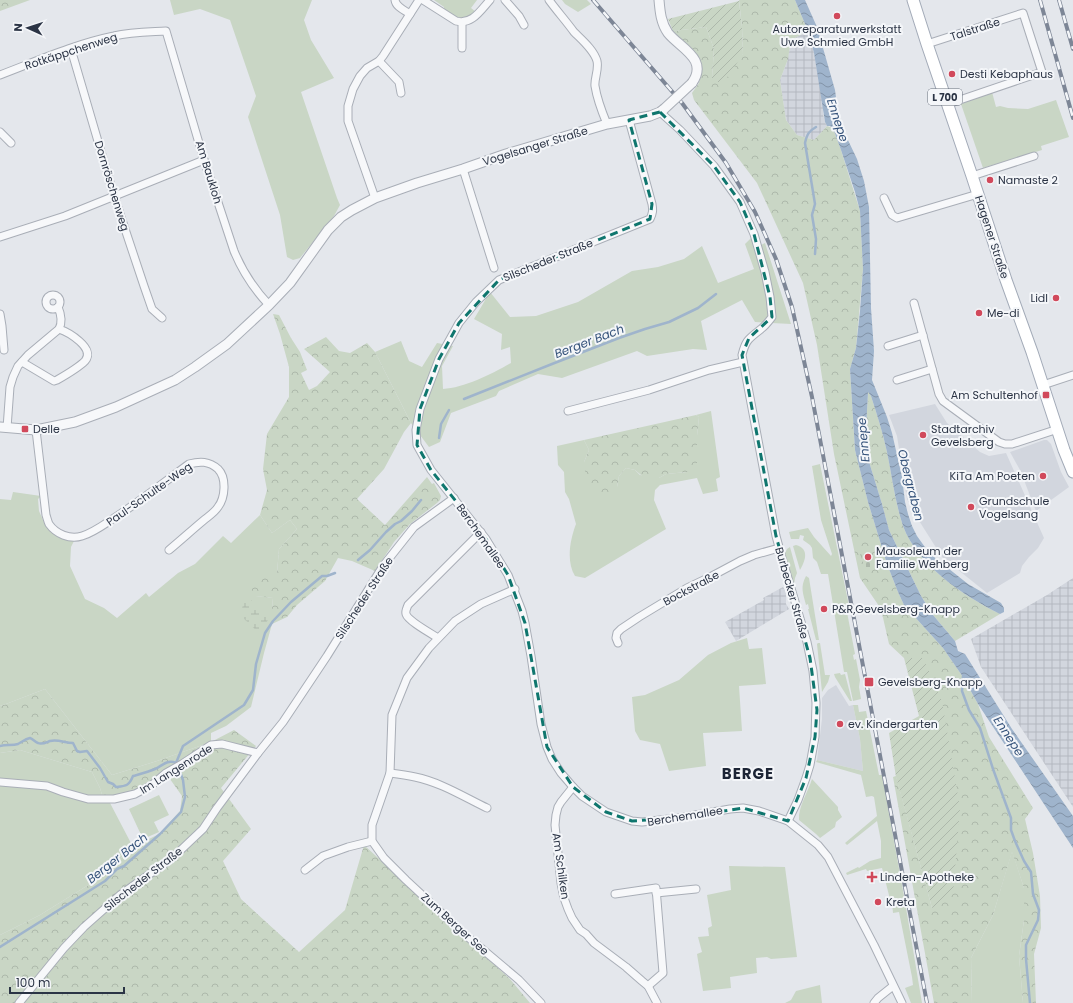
<svg xmlns="http://www.w3.org/2000/svg" width="1073" height="1003" viewBox="0 0 1073 1003" font-family="Poppins,sans-serif">
	<style>
		.built { fill: #d2d6de }
		.industrial { fill: url(#industrial-grid) }
		.green { fill: #c9d6c5 }
		.forest { fill: url(#forest-crowns) }
		.wetland { fill: url(#wetland-marsh) }
		.cemetery { fill: url(#cemetery-stones) }
		.garden { fill: url(#garden-furrows) }
		.water { fill: url(#water-waves) }
		.lines { fill: none; stroke-linecap: round; stroke-linejoin: round }
		.stream { stroke: #9fb4cc; stroke-width: 2.5 }
		.minor-casing { stroke: #a9aeb7; stroke-width: 9 }
		.tertiary-casing { stroke: #a9aeb7; stroke-width: 11 }
		.primary-casing { stroke: #a3abb8; stroke-width: 13 }
		.minor { stroke: #f7f8fa; stroke-width: 7 }
		.tertiary { stroke: #f7f8fa; stroke-width: 9 }
		.primary { stroke: #fff; stroke-width: 11 }
		.rail-casing { stroke: #7d8696; stroke-width: 4 }
		.rail { stroke: #f4f6f9; stroke-width: 2.5; stroke-dasharray: 8; stroke-linecap: butt }
		.tertiary-bridge-casing { stroke: #a9aeb7; stroke-width: 11; stroke-linecap: butt }
		.tertiary-bridge { stroke: #f7f8fa; stroke-width: 9 }
		.marked { fill: none; stroke: #0f766e; stroke-width: 3; stroke-dasharray: 8 5; stroke-linejoin: round }
		.poi-dot { fill: #d1495b; stroke: #f4f6f9; stroke-width: 1.5 }
		.labels { text-anchor: middle; dominant-baseline: central; stroke-width: 4; stroke-linejoin: round; paint-order: stroke }
		.shield { fill: #f4f6f9; stroke: #676e7b; stroke-width: 1 }
		.shield-label { font-size: 10px; font-weight: bold; fill: #2b3445 }
		.poi-label { font-size: 11px; fill: #2b3445; stroke: #f4f6f9; text-anchor: start }
		.street-label { font-size: 11px; fill: #2b3445; stroke: #f4f6f9 }
		.water-label { font-size: 12px; font-style: italic; fill: #34527a; stroke: #f4f6f9 }
		.district-label { font-size: 15px; font-weight: bold; letter-spacing: 1px; fill: #1d2536; stroke: #f4f6f9 }
	</style>
	<defs>
		<pattern id="industrial-grid" width="8" height="8" patternUnits="userSpaceOnUse"><rect width="8" height="8" fill="#d2d6de"/><path d="M0 4h8M4 0v8" fill="none" stroke="#b4b8c0"/></pattern>
		<pattern id="forest-crowns" width="20" height="18" patternUnits="userSpaceOnUse"><rect width="20" height="18" fill="#c9d6c5"/><path d="M2 6a3 3 0 1 1 6 0M12 15a3 3 0 1 1 6 0" fill="none" stroke="#adb8ab"/></pattern>
		<pattern id="wetland-marsh" width="20" height="14" patternUnits="userSpaceOnUse"><rect width="20" height="14" fill="#c9d6c5"/><path d="M1 5h8M5 5V1M11 12h8M15 12V8" fill="none" stroke="#adb8ab"/></pattern>
		<pattern id="cemetery-stones" width="16" height="16" patternUnits="userSpaceOnUse"><rect width="16" height="16" fill="#c9d6c5"/><path d="M2 7V4a2 2 0 0 1 4 0v3zM10 15v-3a2 2 0 0 1 4 0v3z" fill="#adb8ab"/></pattern>
		<pattern id="garden-furrows" width="10" height="10" patternUnits="userSpaceOnUse"><rect width="10" height="10" fill="#c9d6c5"/><path d="M-1 1l2-2M0 10L10 0M9 11l2-2" fill="none" stroke="#adb8ab"/></pattern>
		<pattern id="water-waves" width="16" height="10" patternUnits="userSpaceOnUse"><rect width="16" height="10" fill="#9fb4cc"/><path d="M0 5q4-4 8 0t8 0" fill="none" stroke="#8293a7"/></pattern>
	</defs>
	<rect width="100%" height="100%" fill="#e4e7ec"/>
	<g class="built">
		<polygon points="935,404 947,423 980,452 989,456 1006,453 1044,538 1038,548 1029,557 1022,566 1020,573 987,593 942,557 916,516 907,499 897,436 889,415"/>
		<polygon points="1044,440 1047,440 1051,444 1061,472 1069,487 1036,511 1020,470 1010,452"/>
		<polygon points="836,685 849,706 853,705 860,739 863,771 817,760 822,719 822,698 828,690"/>
	</g>
	<g class="industrial">
		<polygon points="808,31 814,53 823,104 823,114 825,122 827,126 814,140 797,135 786,120 780,80 788,59 791,40"/>
		<polygon points="1073,578 1073,807 981,667 971,639 1047,595"/>
		<polygon points="783,587 786,592 786,604 789,609 736,641 725,622 764,600 763,598"/>
	</g>
	<g class="green">
		<polygon points="170,0 312,0 304,20 311,40 334,78 301,92 337,198 340,205 334,216 300,258 293,260 287,257 280,215 248,117 256,96 230,20 200,9 174,15"/>
		<path d="M 434,0 L 477,0 L 471,8 L 476,12 L 466,19 C 456,18 452,14 444,9 L 444,7 Z"/>
		<polygon points="562,0 587,0 591,4 578,12 565,4"/>
		<polygon points="992,92 996,107 1000,106 1008,108 1028,109 1056,100 1069,137 1041,146 1042,150 983,168 961,104"/>
		<path d="M 751,238 L 755,248 L 765,243 L 791,324 L 755,322 L 742,300 L 701,321 L 707,350 L 693,349 L 647,356 L 637,351 L 562,378 L 538,374 L 499,391 L 496,396 L 451,413 L 440,442 L 429,447 L 411,423 L 375,352 L 401,341 L 409,361 L 422,367 L 437,343 L 453,346 L 442,366 L 443,389 C 464,388 492,374 511,363 L 510,347 L 501,350 L 502,334 L 474,319 L 490,292 L 510,317 L 536,316 L 578,302 L 632,271 L 658,267 L 684,259 L 702,246 L 718,283 L 754,269 L 745,244 Z"/>
		<path d="M 711,411 L 720,477 L 716,479 L 718,491 L 703,494 L 697,478 L 660,485 L 655,490 L 654,500 L 666,529 L 585,578 L 575,576 C 566,561 570,540 576,524 L 569,499 L 565,492 L 564,472 L 558,465 L 557,446 L 584,440 L 589,450 L 584,462 L 617,487 L 619,476 L 626,468 L 635,470 L 640,475 L 659,478 L 666,474 L 687,472 L 696,445 L 699,417 L 696,415 Z"/>
		<polygon points="820,464 849,606 846,607 855,654 853,655 854,660 856,659 860,680 859,687 861,699 853,701 847,672 844,672 828,574 821,574 817,562 813,558 812,548 810,545 803,540 804,536 800,535 799,539 791,539 789,532 808,528 814,537 831,556 832,554 821,520 812,466"/>
		<polygon points="13,492 41,496 38,499 39,511 43,520 75,539 71,547 70,566 85,599 104,608 117,618 146,593 149,597 178,573 195,564 223,536 231,543 260,515 272,533 290,520 297,529 279,549 277,573 256,596 273,598 272,608 272,624 264,653 251,707 226,726 211,733 211,742 157,761 112,775 45,689 6,704 0,706 0,499 11,500"/>
		<path d="M 796,545 C 810,549 805,561 800,570 L 793,546 Z"/>
		<polygon points="790,547 797,573 795,578 794,585 784,555 787,549"/>
		<path d="M 806,576 L 809,578 L 819,640 L 816,640 L 808,609 L 809,609 L 808,604 L 806,605 C 803,593 800,587 806,576 Z"/>
		<polygon points="747,638 749,649 762,648 766,684 739,686 742,731 703,733 706,766 669,771 660,744 640,740 635,731 632,697 645,695 679,680 708,655 731,643"/>
		<polygon points="818,643 820,643 825,675 830,675 828,682 822,692 817,644"/>
		<polygon points="840,673 841,675 845,674 852,701 850,701 835,677 834,674"/>
		<polygon points="853,705 858,705 859,712 866,711 879,775 882,775 904,896 922,1003 911,1003 905,988 913,985 912,977 899,912 893,913 892,903 891,903 882,868 867,871 866,869 847,875 846,873 858,867 859,868 870,861 881,858 881,841 877,821 847,845 845,843 877,816 874,797 872,796 866,797 861,775 816,762 817,760 863,771 860,739"/>
		<polygon points="20,750 92,772 100,788 103,798 0,780 0,753"/>
		<path d="M 812,779 L 838,807 L 838,810 L 842,817 L 836,822 L 835,827 L 820,838 L 816,834 L 799,820 C 798,807 808,792 812,779 Z"/>
		<polygon points="0,783 47,787 62,793 114,800 110,803 133,847 98,879 40,915 0,935"/>
		<polygon points="159,795 169,815 154,822 159,832 143,839 129,809"/>
		<polygon points="1012,851 1024,888 1024,920 1019,956 1023,1003 972,1003 971,958 993,915"/>
		<polygon points="729,866 785,867 797,957 771,959 767,957 756,958 757,973 730,977 731,988 703,991 697,954 702,952 698,937 709,936 708,928 712,926 707,895 731,890"/>
		<polygon points="820,985 822,1003 785,1003 791,1000 796,991"/>
	</g>
	<g class="forest">
		<polygon points="0,0 30,0 0,11"/>
		<polygon points="739,0 795,0 808,31 791,40 788,59 780,80 786,120 797,135 814,140 827,126 833,128 841,150 860,211 863,269 856,348 850,369 855,450 868,502 887,564 898,592 904,605 943,648 963,677 978,704 989,737 1033,808 1025,819 1033,853 1040,896 1041,928 1034,954 1036,1003 1023,1003 1019,956 1024,920 1024,888 1012,852 993,915 971,958 972,1003 934,1003 893,777 896,776 932,908 923,658 904,658 889,644 881,609 860,578 834,454 817,345 803,283 757,183 694,100 692,93 699,83 701,72 698,56 673,31 706,27 714,49 712,78 743,54 742,27"/>
		<polygon points="273,314 279,315 291,338 300,352 307,370 301,373 309,390 317,386 330,372 304,349 326,337 339,351 350,353 367,343 375,352 411,423 404,432 384,469 357,499 385,525 427,477 432,484 434,483 441,496 440,500 437,503 410,524 394,542 375,571 352,561 338,558 325,581 297,605 287,617 272,624 272,608 273,598 255,596 251,589 265,574 277,573 279,549 297,529 290,520 272,533 260,515 267,490 263,469 267,434 289,397 289,367 280,334"/>
		<path d="M 868,392 L 871,396 C 877,415 883,433 887,452 C 892,476 895,502 903,526 C 918,566 964,596 1000,614 L 955,641 L 933,615 L 921,596 L 889,530 L 882,504 L 870,465 L 868,451 L 866,430 Z"/>
		<polygon points="696,415 699,417 697,436 697,464 687,472 666,474 659,478 647,480 635,470 626,468 619,476 617,487 610,495 599,495 591,491 586,480 584,462 589,450 584,440"/>
		<polygon points="45,689 112,775 157,761 211,742 234,730 256,746 221,788 251,829 223,861 241,899 299,952 345,910 364,845 510,979 530,1003 0,1003 0,935 40,915 98,879 133,847 159,834 180,811 182,796 165,772 153,781 136,792 103,798 100,788 92,772 20,750 0,753 0,706 6,704"/>
	</g>
	<polygon class="wetland" points="246,595 269,618 260,634 240,615"/>
	<polygon class="cemetery" points="869,551 875,566 866,569 860,554"/>
	<g class="garden">
		<polygon points="739,1 742,27 743,54 722,85 712,78 714,49 706,27 673,31 668,19"/>
		<polygon points="904,658 923,658 942,701 960,808 953,894 932,908 896,777 889,733 919,716"/>
	</g>
	<path class="water" d="M 795,0 L 805,0 L 817,27 L 835,90 L 838,112 L 846,136 L 857,159 L 864,181 L 869,207 L 871,308 L 874,351 L 872,380 L 887,417 L 892,433 L 902,477 L 905,502 L 908,514 L 912,526 L 917,536 L 927,550 L 934,557 L 968,584 L 1001,603 L 1004,608 L 1004,612 L 1000,614 C 964,596 918,566 903,526 C 895,502 892,476 887,452 C 883,433 877,415 871,396 L 868,392 L 866,430 L 868,451 L 870,465 L 882,504 L 889,530 L 921,596 L 933,615 L 955,641 L 958,651 L 965,654 L 1012,729 L 1073,816 L 1073,848 L 978,704 L 963,677 L 943,648 L 904,605 L 898,592 L 887,564 L 868,502 L 855,450 L 850,369 L 856,348 L 860,311 L 863,269 L 861,231 L 860,211 L 855,192 L 841,150 L 833,128 L 830,126 L 827,126 L 825,122 L 814,53 L 808,31 Z"/>
	<g class="lines">
		<g class="stream">
			<path d="M 815,254 L 816,239 L 812,215 L 815,204 L 805,143 C 807,134 809,131 816,127"/>
			<polyline points="464,399 552,364 619,338 645,329 669,322 698,308 716,294"/>
			<polyline points="439,438 441,424 449,410"/>
			<polyline points="358,560 370,550 386,532 395,524 401,521 412,511 421,500"/>
			<polyline points="963,676 962,691 969,710 980,728 993,769 1011,818 1011,830 1015,841 1024,861 1031,872 1033,894 1039,910 1038,920 1026,945 1026,959 1030,1003"/>
			<path d="M 0,746 C 6,744 12,746 18,744 C 22,742 25,739 30,738 C 33,739 35,742 38,743 C 42,745 47,742 50,741 C 58,739 65,743 73,743 L 77,751 L 80,752 L 87,751 L 100,768 L 108,782 L 113,784 L 116,787 C 126,786 129,786 133,776 C 140,774 148,772 155,769 C 162,766 167,759 176,763 L 183,746 L 244,705 L 253,690 L 256,664 L 265,633 L 273,621 L 291,602 L 322,576 L 327,576 L 335,573"/>
			<polyline points="0,947 105,881 117,869 124,866 160,834 181,812 185,797 183,780 179,769"/>
		</g>
		<g class="minor-casing">
			<g id="minor">
				<path d="M 395,0 C 396,7 404,10 410,14"/>
				<path d="M 423,0 L 456,21 C 472,25 480,11 490,0"/>
				<polyline points="505,0 519,16 524,25"/>
				<path d="M 549,0 C 557,11 566,21 574,32 C 582,40 594,50 597,61 C 599,70 594,79 595,86 C 597,99 602,112 607,124"/>
				<polyline points="927,44 1023,13 1042,72 948,104"/>
				<polyline points="462,48 462,23"/>
				<polyline points="71,49 114,196 144,286 152,309 162,318"/>
				<polyline points="379,61 399,82 401,93"/>
				<path d="M 0,75 C 37,61 75,44 114,36 C 131,32 149,32 166,31 L 204,160 L 234,251 C 243,273 253,288 269,305"/>
				<path d="M 660,112 L 680,130 L 714,166 L 740,202 L 754,234 L 765,272 L 770,297 L 772,317 C 769,321 765,326 761,329 C 749,339 746,339 742,355 L 776,536 L 782,558 L 807,642 L 813,671 L 816,703 L 815,737 L 810,765 L 806,778 L 798,800 L 788,821"/>
				<path d="M 629,120 L 652,204 C 653,210 653,213 650,219 L 499,280 L 476,302 L 459,323 L 439,359 L 420,409 L 416,430 L 417,445 L 431,470 L 486,539 L 508,575 L 522,611 L 525,623 L 531,656 L 541,724 L 547,747 L 552,759 L 561,773 L 573,787 L 582,796 L 606,812 L 632,821 L 642,822 L 678,818 L 730,809 L 743,808 L 759,811 L 788,821 L 818,845 L 828,857 L 874,945 L 902,1003"/>
				<polyline points="0,132 11,143"/>
				<polyline points="463,169 494,268"/>
				<polyline points="972,176 1034,156"/>
				<polyline points="375,198 348,121 348,106 353,89 360,76 367,68 379,61 383,56 419,0"/>
				<polyline points="884,198 892,215 897,218 978,194"/>
				<polyline points="0,237 65,216 204,160"/>
				<circle cx="53" cy="302" r="7"/>
				<polyline points="914,303 939,394 943,401 999,442 1005,444 1012,444 1058,429"/>
				<polyline points="0,314 2,326 4,350"/>
				<polyline points="888,346 923,335"/>
				<path d="M 22,362 L 54,381 L 57,380 C 64,376 80,366 85,361 C 96,348 68,332 59,329"/>
				<polyline points="897,380 932,369"/>
				<polyline points="1043,385 1073,375"/>
				<polyline points="568,411 649,390 709,370 743,362"/>
				<path d="M 7,428 L 10,387 L 13,377 L 18,366 L 28,355 L 59,329 C 63,321 61,314 58,307"/>
				<path d="M 36,430 L 46,515 C 47,518 48,522 49,524 C 56,534 70,540 82,536 C 92,533 102,526 111,520 C 138,503 163,483 189,464 C 200,461 209,461 218,469 C 227,478 225,498 218,507 C 215,512 209,516 204,520 C 192,530 181,540 169,550"/>
				<polyline points="515,589 481,604 455,621 429,648 407,678 392,715 390,773 372,825 372,841 384,858 406,880 462,932 519,980 541,1003"/>
				<path d="M 438,638 C 432,634 408,621 406,614 C 405,611 407,608 408,605 L 481,532"/>
				<polyline points="618,643 616,638 617,633 621,629 639,617 687,588 710,577 740,561 754,555 779,548"/>
				<path d="M 390,773 C 398,774 406,775 415,777 C 440,782 464,797 487,808"/>
				<polyline points="0,782 47,786 63,792 88,799 114,799 135,794 152,785 166,773 182,764 211,745 222,744 258,753"/>
				<polyline points="573,787 561,802 558,807 556,815 555,825 561,883 564,898 568,909 572,918 580,930 586,934 594,943 626,967 642,981 648,986 657,1003"/>
				<polyline points="305,870 323,856 348,847 372,841"/>
				<polyline points="656,893 696,889"/>
				<polyline points="615,894 656,888 663,973 648,986"/>
				<polyline points="19,1003 64,948 84,927 120,895 171,859 184,847 203,829 217,808 258,753 283,722 327,656 383,566 414,527 454,498"/>
				<polyline points="874,1003 878,998 893,986"/>
			</g>
		</g>
		<g class="tertiary-casing">
			<g id="tertiary">
				<path d="M 659,0 C 660,12 661,23 668,33 C 680,48 709,59 692,83"/>
				<polyline points="0,427 36,430 75,422 116,407 175,380 195,367 227,344 269,305 290,283 328,230 341,217 352,210 375,198 417,183 463,169 506,154 607,124 650,116 660,112 664,109"/>
			</g>
		</g>
		<g class="primary-casing">
			<polyline id="primary" points="913,0 927,44 972,176 1006,280 1032,352 1064,450 1073,472"/>
		</g>
		<use href="#minor" class="minor"/>
		<use href="#tertiary" class="tertiary"/>
		<use href="#primary" class="primary"/>
		<g class="rail-casing">
			<g id="rail">
				<polyline points="593,0 682,103 726,163 755,212 776,259 792,307 812,397 927,1003"/>
				<polyline points="1040,0 1073,118"/>
				<polyline points="1059,0 1073,49"/>
			</g>
		</g>
		<use href="#rail" class="rail"/>
		<g class="tertiary-bridge-casing">
			<polyline id="tertiary-bridge" points="664,109 692,83"/>
		</g>
		<use href="#tertiary-bridge" class="tertiary-bridge"/>
	</g>
	<path class="marked" d="M 660,112 L 714,166 L 740,202 L 754,234 L 770,297 L 772,317 L 749,338 L 742,355 L 776,536 L 810,658 L 817,710 L 815,737 L 806,778 L 788,821 L 743,808 L 678,818 L 632,821 L 606,812 L 573,787 L 547,747 L 525,623 L 508,575 L 486,539 L 431,470 L 417,445 L 420,409 L 439,359 L 459,323 L 499,280 L 650,219 L 652,204 L 629,120 Z"/>
	<g class="poi-dot">
		<circle cx="837" cy="16" r="4"/>
		<circle cx="952" cy="74" r="4"/>
		<circle cx="990" cy="180" r="4"/>
		<circle cx="1056" cy="298" r="4"/>
		<circle cx="979" cy="313" r="4"/>
		<rect x="1042" y="391" width="8" height="8" rx="2"/>
		<rect x="21" y="425" width="8" height="8" rx="2"/>
		<circle cx="923" cy="435" r="4"/>
		<circle cx="1043" cy="476" r="4"/>
		<circle cx="971" cy="507" r="4"/>
		<circle cx="868" cy="557" r="4"/>
		<circle cx="824" cy="609" r="4"/>
		<rect x="864" y="677" width="10" height="10" rx="2"/>
		<circle cx="840" cy="724" r="4"/>
		<path d="M870 871h4v4h4v4h-4v4h-4v-4h-4v-4h4z"/>
		<circle cx="878" cy="902" r="4"/>
	</g>
	<g class="labels">
		<rect class="shield" x="928" y="89" width="34" height="16" rx="3"/>
		<g class="shield-label">
			<text x="945" y="97">L 700</text>
		</g>
		<g class="poi-label">
			<text x="837" y="29" text-anchor="middle">Autoreparaturwerkstatt<tspan x="837" dy="13">Uwe Schmied GmbH</tspan></text>
			<text x="960" y="74">Desti Kebaphaus</text>
			<text x="998" y="180">Namaste 2</text>
			<text x="1048" y="298" text-anchor="end">Lidl</text>
			<text x="987" y="313">Me-di</text>
			<text x="1038" y="395" text-anchor="end">Am Schultenhof</text>
			<text x="33" y="429">Delle</text>
			<text x="931" y="429">Stadtarchiv<tspan x="931" dy="13">Gevelsberg</tspan></text>
			<text x="1035" y="476" text-anchor="end">KiTa Am Poeten</text>
			<text x="979" y="501">Grundschule<tspan x="979" dy="13">Vogelsang</tspan></text>
			<text x="876" y="551">Mausoleum der<tspan x="876" dy="13">Familie Wehberg</tspan></text>
			<text x="832" y="609">P&amp;R,Gevelsberg-Knapp</text>
			<text x="878" y="682">Gevelsberg-Knapp</text>
			<text x="848" y="724">ev. Kindergarten</text>
			<text x="880" y="877">Linden-Apotheke</text>
			<text x="886" y="902">Kreta</text>
		</g>
		<g class="street-label">
			<text transform="translate(975 29) rotate(-18)">Talstraße</text>
			<text transform="translate(71 51) rotate(-18)">Rotkäppchenweg</text>
			<text transform="translate(535 146) rotate(-17)">Vogelsanger Straße</text>
			<text transform="translate(209 172) rotate(73)">Am Baukloh</text>
			<text transform="translate(112 186) rotate(73)">Dornröschenweg</text>
			<text transform="translate(992 237) rotate(72)">Hagener Straße</text>
			<text transform="translate(548 260) rotate(-22)">Silscheder Straße</text>
			<text transform="translate(149 494) rotate(-35)">Paul-Schulte-Weg</text>
			<text transform="translate(481 536) rotate(55)">Berchemallee</text>
			<text transform="translate(691 588) rotate(-28)">Bockstraße</text>
			<text transform="translate(792 593) rotate(74)">Burbecker Straße</text>
			<text transform="translate(364 598) rotate(-57)">Silscheder Straße</text>
			<text transform="translate(176 769) rotate(-32)">Im Langenrode</text>
			<text transform="translate(685 816) rotate(-9)">Berchemallee</text>
			<text transform="translate(561 866) rotate(82)">Am Schilken</text>
			<text transform="translate(143 879) rotate(-38)">Silscheder Straße</text>
			<text transform="translate(455 924) rotate(42)">Zum Berger See</text>
		</g>
		<g class="water-label">
			<text transform="translate(838 120) rotate(72)">Ennepe</text>
			<text transform="translate(589 341) rotate(-21)">Berger Bach</text>
			<text transform="translate(863 440) rotate(-95)">Ennepe</text>
			<text transform="translate(911 485) rotate(76)">Obergraben</text>
			<text transform="translate(1009 736) rotate(57)">Ennepe</text>
			<text transform="translate(117 858) rotate(-38)">Berger Bach</text>
		</g>
		<g class="district-label">
			<text x="748" y="773">BERGE</text>
		</g>
	</g>
	<g transform="translate(28 28) rotate(273)" stroke="#f4f6f9" stroke-width="3" paint-order="stroke">
	<path d="M0-3L7 15L0 10L-7 15Z" fill="#2b3445"/>
	<text y="-6" font-size="11" font-weight="bold" text-anchor="middle" fill="#2b3445">N</text>
	</g>
	<path d="M10 987v6h114v-6" fill="none" stroke="#2b3445" stroke-width="2"/>
	<text x="16" y="987" font-size="12" fill="#2b3445" stroke="#f4f6f9" stroke-width="3" paint-order="stroke">100 m</text>
</svg>
